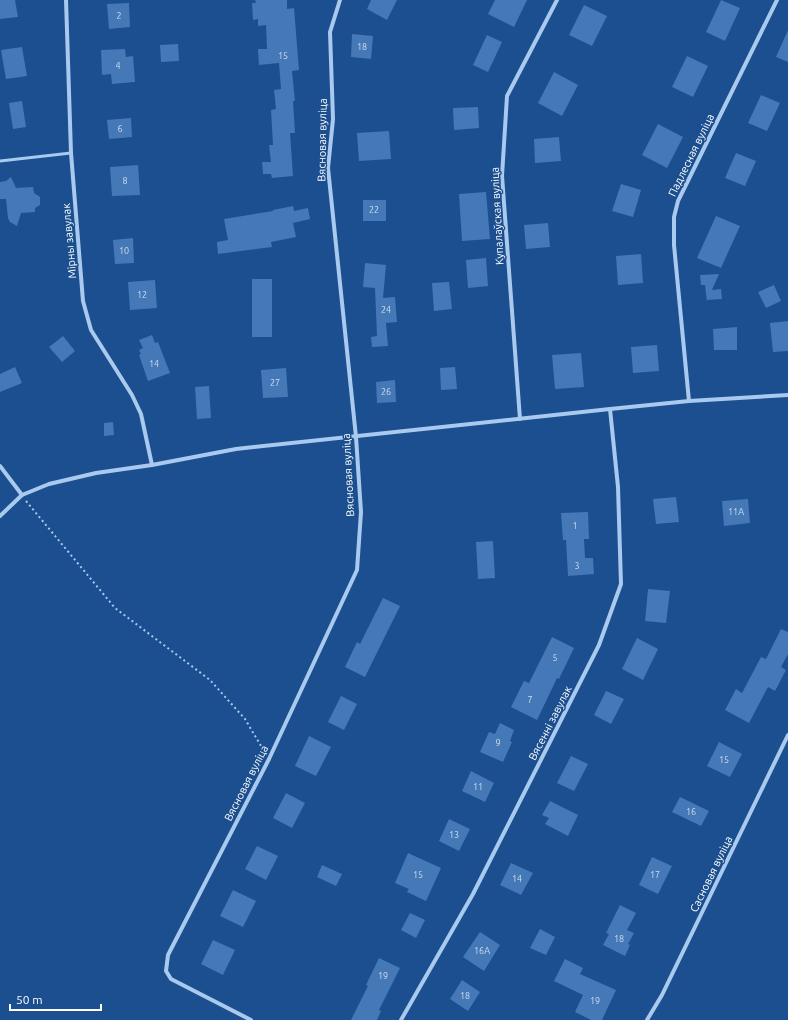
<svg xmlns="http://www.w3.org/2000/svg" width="788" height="1020" viewBox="0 0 788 1020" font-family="Ubuntu,sans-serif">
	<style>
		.building { fill: #4478b7 }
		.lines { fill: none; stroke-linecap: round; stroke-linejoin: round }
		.path { stroke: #a9c9ee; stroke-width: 2; stroke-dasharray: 2 3; stroke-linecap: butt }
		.lane { stroke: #a9c9ee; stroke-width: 3 }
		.street { stroke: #a9c9ee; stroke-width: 4 }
		.labels { text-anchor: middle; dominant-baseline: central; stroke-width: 3; stroke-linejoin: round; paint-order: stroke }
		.number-label { font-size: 9px; fill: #d0dded }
		.street-label { font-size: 11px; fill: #fff; stroke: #1b4f8f }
	</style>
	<rect width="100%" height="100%" fill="#1b4f8f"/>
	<g class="building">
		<polygon points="0,0 15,0 18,17 0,19"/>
		<polygon points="255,0 287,0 287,9 294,8 299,70 292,71 295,101 293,101 295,133 290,133 293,176 272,178 271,174 263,174 262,162 271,162 269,145 273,145 271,110 276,109 274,90 281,89 279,63 259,65 258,49 267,49 266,25 258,26 258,19 253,20 252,3 256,3"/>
		<polygon points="371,0 397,0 387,20 367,9"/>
		<polygon points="495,0 527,0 514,27 488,14"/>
		<polygon points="721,0 740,8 725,41 706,32"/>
		<polygon points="129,3 130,27 109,29 107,4"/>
		<polygon points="584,5 607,16 592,46 569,35"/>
		<polygon points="788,30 788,62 776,57"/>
		<polygon points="352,34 373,36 371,59 351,57"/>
		<polygon points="487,35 502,42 488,72 473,65"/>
		<polygon points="178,44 179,61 161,62 160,45"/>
		<polygon points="22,47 27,76 6,79 1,50"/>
		<polygon points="125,49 126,57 133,56 135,82 112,84 111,74 102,75 101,50"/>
		<polygon points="687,56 708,66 693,97 672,87"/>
		<polygon points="554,72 578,85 562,116 538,103"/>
		<polygon points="761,95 780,103 767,131 748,123"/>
		<polygon points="22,101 26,127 13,129 9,103"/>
		<polygon points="478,107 479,128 454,130 453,108"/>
		<polygon points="131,118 132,137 109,139 107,120"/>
		<polygon points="658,124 683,137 667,168 642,155"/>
		<polygon points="389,131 391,159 359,161 357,133"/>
		<polygon points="559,137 561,161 535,163 534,139"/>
		<polygon points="736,153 756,161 745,186 725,178"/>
		<polygon points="138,165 140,195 112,196 110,167"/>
		<polygon points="11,177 16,188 33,187 34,193 40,197 40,205 35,208 35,212 21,213 17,226 10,222 8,218 6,199 0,199 0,182 6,181"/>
		<polygon points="621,184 641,190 633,217 612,211"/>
		<polygon points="486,192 490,239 462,241 459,194"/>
		<rect x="363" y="200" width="23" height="21"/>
		<polygon points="293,206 294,211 308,208 310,219 293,223 296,237 271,242 272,247 218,254 217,242 228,240 224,219 273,211 273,210"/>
		<polygon points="716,216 740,226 721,268 697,258"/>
		<polygon points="548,223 550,247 526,249 524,225"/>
		<polygon points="133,238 134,263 115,264 113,240"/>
		<polygon points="641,254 643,283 618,285 616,256"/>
		<polygon points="486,258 488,286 468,288 466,260"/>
		<polygon points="365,263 386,265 383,298 395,297 397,322 386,323 388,346 372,347 371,337 377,336 375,288 363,287"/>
		<polygon points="719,274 712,290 721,289 722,299 707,300 707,302 705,285 701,285 700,275"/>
		<rect x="252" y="279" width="20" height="58"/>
		<polygon points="155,280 157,308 130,310 128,282"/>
		<polygon points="449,282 452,309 434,311 432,283"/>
		<polygon points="774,285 781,301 766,308 758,292"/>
		<polygon points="788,321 788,351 773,352 770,323"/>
		<polygon points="737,327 737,350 714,350 713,329"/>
		<polygon points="152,335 155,343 158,342 170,373 148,381 139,355 141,354 139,350 143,348 139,340"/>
		<polygon points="63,336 75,351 62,362 49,347"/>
		<polygon points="657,345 659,371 633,373 631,347"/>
		<polygon points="581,353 584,387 555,389 552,355"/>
		<polygon points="15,367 22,383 0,392 0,374"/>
		<polygon points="455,367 457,389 441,390 440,368"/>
		<polygon points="286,368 288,397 263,398 261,370"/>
		<polygon points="395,380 396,402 377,403 376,382"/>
		<polygon points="209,386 211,418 197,419 195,387"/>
		<polygon points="113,422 114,435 104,436 104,423"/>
		<polygon points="676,497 679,522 656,524 653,499"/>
		<polygon points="748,499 750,523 724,526 722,501"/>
		<polygon points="588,512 589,539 584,539 585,558 593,558 594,574 568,576 566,540 563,540 561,513"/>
		<polygon points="493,541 495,578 478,579 476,542"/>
		<polygon points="648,589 670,591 666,623 645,621"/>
		<polygon points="383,598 400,606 365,677 345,667 357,642 360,644"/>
		<polygon points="781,629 788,632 788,654 781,667 786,670 775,691 768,687 749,723 725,710 736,689 742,693 761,657 766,659"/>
		<polygon points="552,637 574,648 559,679 557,678 537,720 511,707 524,681 529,683"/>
		<polygon points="637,638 658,649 643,680 622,669"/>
		<polygon points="606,691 624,699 611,724 594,715"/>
		<polygon points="341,696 357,704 344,730 328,722"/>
		<polygon points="500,723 514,730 510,741 512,742 503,762 480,752 489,732 495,734"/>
		<polygon points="309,736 331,747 316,776 295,766"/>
		<polygon points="719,742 742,754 730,777 707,766"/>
		<polygon points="571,756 588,764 574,791 557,783"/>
		<polygon points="471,771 494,783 485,802 462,791"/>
		<polygon points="286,793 305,803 292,828 273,818"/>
		<polygon points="680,797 709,811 701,826 672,812"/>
		<polygon points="550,801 578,815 568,836 545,824 549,818 542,815"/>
		<polygon points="449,819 470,829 459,851 439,841"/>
		<polygon points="257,846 278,856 266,880 245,869"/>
		<polygon points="408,853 441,868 426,901 407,892 409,889 395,883"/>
		<polygon points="652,857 672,866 658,894 639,885"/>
		<polygon points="511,863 533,873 521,895 500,885"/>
		<polygon points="322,865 342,874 336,886 317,877"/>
		<polygon points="233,890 256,901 243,927 220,916"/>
		<polygon points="620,905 636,913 627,930 634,933 628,944 630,945 625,956 603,945 609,934 606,933"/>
		<polygon points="410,913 425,920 416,938 401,930"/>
		<polygon points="540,929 555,937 546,955 530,948"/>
		<polygon points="480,932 500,945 484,971 463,957"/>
		<polygon points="213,940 235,950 223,975 201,964"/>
		<polygon points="379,958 400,968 379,1010 381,1011 377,1020 351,1020 368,986 366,985"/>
		<polygon points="565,959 583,968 580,974 616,990 602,1020 591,1020 575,1012 583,995 554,981"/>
		<polygon points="462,980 480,992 468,1011 450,999"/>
	</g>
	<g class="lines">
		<polyline class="path" points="26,501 115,608 210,680 245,719 264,751"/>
		<polyline class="lane" points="0,161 71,153"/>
		<g class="street">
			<polyline points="66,0 71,153 83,301 91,330 132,395 141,414 152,465"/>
			<polyline points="689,401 674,245 674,217 678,201 777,0"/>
			<polyline points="520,419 502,176 507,96 557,0"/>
			<polyline points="0,466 22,495"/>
			<polyline points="0,516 22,495 49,484 96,473 152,465 236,449 610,409 689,401 788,395"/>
			<polyline points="251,1020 171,979 166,971 168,955 269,759 357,570 361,512 356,437 328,168 333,119 330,32 340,0"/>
			<polyline points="401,1020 473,894 599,645 621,584 618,487 610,409"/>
			<polyline points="647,1020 662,995 788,735"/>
		</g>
	</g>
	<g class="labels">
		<g class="number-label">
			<text x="119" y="16">2</text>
			<text x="362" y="47">18</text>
			<text x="283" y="56">15</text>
			<text x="118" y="66">4</text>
			<text x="120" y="129">6</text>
			<text x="125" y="181">8</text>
			<text x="374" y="210">22</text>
			<text x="124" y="251">10</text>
			<text x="142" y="295">12</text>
			<text x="386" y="310">24</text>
			<text x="154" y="364">14</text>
			<text x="275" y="383">27</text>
			<text x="386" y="392">26</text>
			<text x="736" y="512">11А</text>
			<text x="575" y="526">1</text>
			<text x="577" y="566">3</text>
			<text x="555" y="658">5</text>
			<text x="530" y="700">7</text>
			<text x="498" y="743">9</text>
			<text x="724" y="760">15</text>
			<text x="478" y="787">11</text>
			<text x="691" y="812">16</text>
			<text x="454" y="835">13</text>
			<text x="418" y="875">15</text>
			<text x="655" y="875">17</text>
			<text x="517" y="879">14</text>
			<text x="619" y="939">18</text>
			<text x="482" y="951">16А</text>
			<text x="383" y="976">19</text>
			<text x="465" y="996">18</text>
			<text x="595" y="1001">19</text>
		</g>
		<g class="street-label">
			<text transform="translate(322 140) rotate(-89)">Вясновая вуліца</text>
			<text transform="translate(691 155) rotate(-64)">Падлесная вуліца</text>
			<text transform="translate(497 216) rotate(-93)">Купалаўская вуліца</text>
			<text transform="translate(69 241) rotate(-95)">Мірны завулак</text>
			<text transform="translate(348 475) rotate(-93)">Вясновая вуліца</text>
			<text transform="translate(550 723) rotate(-63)">Вясенні завулак</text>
			<text transform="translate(246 783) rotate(-63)">Вясновая вуліца</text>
			<text transform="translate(711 874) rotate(-64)">Сасновая вуліца</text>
		</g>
	</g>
	<path d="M10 1004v6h91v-6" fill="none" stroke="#ffffff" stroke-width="2"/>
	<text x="16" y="1004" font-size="12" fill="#ffffff" stroke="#1b4f8f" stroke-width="3" paint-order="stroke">50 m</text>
</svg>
